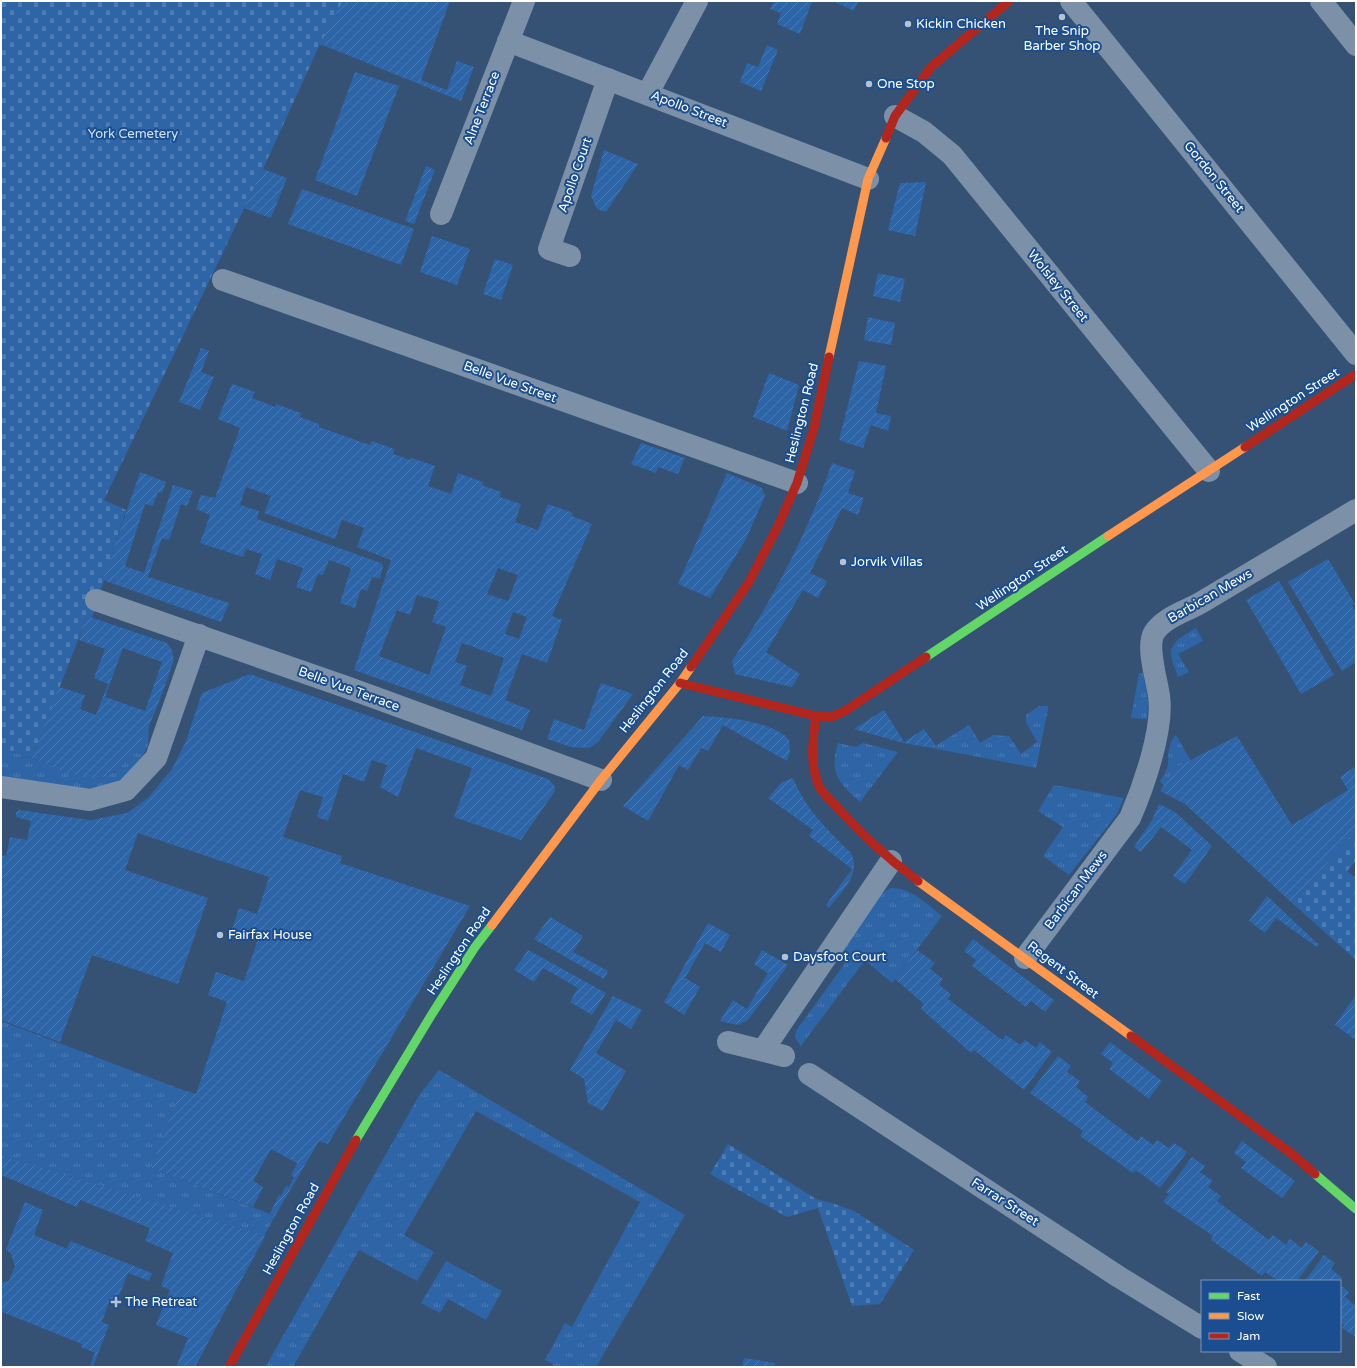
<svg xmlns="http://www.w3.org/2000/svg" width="1357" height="1368" viewBox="0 0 1357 1368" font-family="'Varela Round',sans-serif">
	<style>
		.grass { fill: url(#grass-tufts) }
		.cemetery { fill: url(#cemetery-stones) }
		.garden { fill: url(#garden-furrows); fill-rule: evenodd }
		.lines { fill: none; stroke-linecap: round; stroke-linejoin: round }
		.street { stroke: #7c91a8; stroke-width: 22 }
		.fast { stroke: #63d668; stroke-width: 9 }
		.slow { stroke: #ff974d; stroke-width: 9 }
		.jam { stroke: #b3261e; stroke-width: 9 }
		.poi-dot { fill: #b8c2cf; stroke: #1a4e90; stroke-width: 1.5 }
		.labels { text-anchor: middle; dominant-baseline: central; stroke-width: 4; stroke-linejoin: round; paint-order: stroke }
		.poi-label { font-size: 13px; fill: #fff; stroke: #1a4e90; text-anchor: start }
		.street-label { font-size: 13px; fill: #fff; stroke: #1a4e90 }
		.park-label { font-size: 13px; fill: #cfe3fa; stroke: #1a4e90 }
	</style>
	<defs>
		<pattern id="grass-tufts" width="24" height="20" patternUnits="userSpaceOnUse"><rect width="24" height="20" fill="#2e65a7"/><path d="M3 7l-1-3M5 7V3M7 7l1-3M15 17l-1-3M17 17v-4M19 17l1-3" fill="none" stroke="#4d7cb4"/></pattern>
		<pattern id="cemetery-stones" width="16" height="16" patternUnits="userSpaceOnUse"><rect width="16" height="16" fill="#2e65a7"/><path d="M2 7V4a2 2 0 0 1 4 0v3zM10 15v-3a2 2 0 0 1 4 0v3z" fill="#4d7cb4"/></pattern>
		<pattern id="garden-furrows" width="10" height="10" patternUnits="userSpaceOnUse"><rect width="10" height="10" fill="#2e65a7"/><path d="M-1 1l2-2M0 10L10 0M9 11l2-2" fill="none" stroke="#4d7cb4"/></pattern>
	</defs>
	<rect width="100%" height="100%" fill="#355275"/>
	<g class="grass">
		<polygon points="1196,628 1203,641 1178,654 1189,672 1178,677 1172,660 1171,649 1178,639"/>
		<polygon points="1139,673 1143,673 1148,701 1147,719 1131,718"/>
		<polygon points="1039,706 1048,706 1048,709 1036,768 932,748 969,725 980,743 993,735 1009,736 1021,754 1037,742 1026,722 1026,715"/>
		<polygon points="149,725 148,745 143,756 119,783 89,789 1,777 1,747 75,774 90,778 98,778 115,772 127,760"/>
		<path d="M 1176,735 L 1191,761 L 1177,767 L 1164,786 L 1160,781 C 1163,776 1168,769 1168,763 C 1168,754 1169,741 1176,735 Z"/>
		<path d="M 838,743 L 856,747 L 863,743 L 898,752 L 860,802 C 838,782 829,773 838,743 Z"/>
		<polygon points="1054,785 1124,798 1117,814 1069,875 1043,856 1063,827 1038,811"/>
		<path d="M 890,888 C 911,887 927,904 942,916 L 892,983 L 865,960 L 801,1046 L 795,1038 L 796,1031 L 848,959 L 843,950 L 882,893 Z"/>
		<polygon points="1,1021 180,1089 151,1168 275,1216 264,1236 1,1155"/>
		<polygon points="439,1070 685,1215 596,1367 552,1367 553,1364 545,1360 565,1323 572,1327 640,1202 476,1111 404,1235 434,1252 417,1281 359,1250 293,1367 266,1366 420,1094"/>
		<polygon points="446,1261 502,1291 486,1320 448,1299 440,1313 421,1303"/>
	</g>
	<g class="cemetery">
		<polygon points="1,1 343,1 322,46 320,44 263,169 104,500 126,510 92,618 87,617 32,758 1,747"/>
		<polygon points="1356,830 1356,861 1347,871 1356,878 1356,960 1292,903"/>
		<polygon points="728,1144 816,1199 835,1204 854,1211 914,1250 880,1304 852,1306 818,1208 787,1217 710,1174"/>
	</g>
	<g class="garden">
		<polygon points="343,1 450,1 421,80 447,90 457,61 474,67 461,101 320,44"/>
		<polygon points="774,1 812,1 800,34 777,24 781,13 770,9"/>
		<polygon points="833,1 858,1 854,11"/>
		<polygon points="767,45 778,50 761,91 740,82 747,63 758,67"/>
		<polygon points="355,72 399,86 357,196 315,180"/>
		<polygon points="604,150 638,164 606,212 597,209 591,196"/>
		<polygon points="426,166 435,170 414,224 405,221"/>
		<polygon points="263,169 287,178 271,218 244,208"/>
		<polygon points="926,182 915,236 888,230 900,183"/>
		<polygon points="302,189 414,229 401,265 288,224"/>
		<polygon points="432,236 470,249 457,285 420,272"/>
		<polygon points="495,259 513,265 501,300 483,294"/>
		<polygon points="878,273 905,279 900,302 873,296"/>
		<polygon points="868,317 895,323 891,345 864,340"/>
		<polygon points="201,348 209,351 201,372 214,377 200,410 179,402"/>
		<polygon points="859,361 886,366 876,413 891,416 888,431 871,425 863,448 839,440"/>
		<polygon points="769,373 799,385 787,431 753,417"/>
		<path d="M 232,384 L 255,392 L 252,398 L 275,407 L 276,404 L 301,413 L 300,417 L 319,424 L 319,427 L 370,445 L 372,441 L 394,449 L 393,454 L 410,460 L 412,458 L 435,466 L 428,486 L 451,494 L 458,473 L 483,482 L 482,485 L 501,492 L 500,497 L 521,504 L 515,522 L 538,530 L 548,504 L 573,513 L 572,516 L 592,524 L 552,616 L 562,620 L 547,663 L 522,654 L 505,700 L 530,710 L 522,730 L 354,670 L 391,560 L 357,547 L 364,528 L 342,520 L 335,539 L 264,513 L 271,496 L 246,487 L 240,505 L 259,511 L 257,519 L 381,563 L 383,565 L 380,579 L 372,577 L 367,591 L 361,589 L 355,608 L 340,603 L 351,568 L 329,560 L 323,575 L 318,574 L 311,592 L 296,587 L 303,568 L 277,559 L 270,580 L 255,574 L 262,554 L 246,549 L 243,557 L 200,543 L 210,515 L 196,509 L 201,495 L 215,498 L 240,428 L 218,419 ZM 498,568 L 518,575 L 508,601 L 487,594 ZM 417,595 L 439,601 L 432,622 L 446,627 L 429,675 L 379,656 L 397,610 L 410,615 ZM 513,612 L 527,617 L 519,639 L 505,634 ZM 462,643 L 504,658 L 491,696 L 460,685 L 467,666 L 455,662 Z"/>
		<polygon points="641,443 685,458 678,474 658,467 656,473 631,464"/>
		<path d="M 832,463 L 855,471 L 848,493 L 864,498 L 858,515 L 842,508 L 810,573 L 827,581 L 818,598 L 803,590 L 766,652 L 800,674 L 792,687 L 735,674 L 732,661 C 773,599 807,534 832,463 Z"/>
		<polygon points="140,472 166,482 162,493 158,492 153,506 145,504 125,566 144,573 173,485 193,491 187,506 181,504 169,540 162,538 148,577 229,603 221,622 103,580"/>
		<polygon points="727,473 762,488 765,496 746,539 710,598 678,584"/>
		<polygon points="1328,559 1355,604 1352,606 1356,612 1356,662 1342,671 1288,582"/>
		<polygon points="1279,581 1334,675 1301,694 1246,600"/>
		<path d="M 87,616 L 167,643 L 172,650 L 174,660 C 161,695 137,782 90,778 C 71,777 50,765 32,758 L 59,687 L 85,695 L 80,709 L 96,715 L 108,684 L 94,678 L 105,649 L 79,640 ZM 123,648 L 162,662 L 145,711 L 105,697 Z"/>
		<polygon points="250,674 548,779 554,785 555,791 521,840 454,817 472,768 416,748 398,797 380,787 387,765 372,760 364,782 343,774 328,821 317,817 323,797 300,790 283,837 342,856 340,863 470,906 328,1144 319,1141 275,1216 270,1213 279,1195 281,1196 286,1186 289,1187 294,1177 291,1175 297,1163 271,1149 253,1181 263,1187 253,1207 151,1168 180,1089 196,1094 227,1002 208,995 216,972 244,981 258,939 232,930 239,908 257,914 269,877 138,833 125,870 208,898 178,984 92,955 60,1042 1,1020 1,855 6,856 10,837 27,840 31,821 16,817 16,813 19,810 89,820 81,822 127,813 148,798 172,769 186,741 202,693"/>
		<polygon points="601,683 633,694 598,742 589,748 571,747 547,739 554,719 584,730"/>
		<polygon points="884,710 904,742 924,729 936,746 932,748 903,743 854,729"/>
		<path d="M 703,716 C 725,717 776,722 789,740 L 790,752 L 787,761 L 723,725 L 708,751 L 701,748 L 688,770 L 679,765 L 648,821 L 623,806 Z"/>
		<polygon points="1237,736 1292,825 1348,790 1340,777 1356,766 1356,830 1292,903 1185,804 1160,791 1177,767"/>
		<path d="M 793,778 C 807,811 826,828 851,853 C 862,874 841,892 829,908 L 826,905 L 852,869 L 809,836 L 813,830 L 768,798 L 782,782 Z"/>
		<polygon points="1159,804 1175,812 1212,846 1185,884 1173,876 1192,850 1161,827 1141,852 1134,847 1152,820"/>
		<polygon points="1267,896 1319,945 1317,947 1276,918 1265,933 1249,921"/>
		<polygon points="550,917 583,936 573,952 608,971 604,979 534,939"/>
		<polygon points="708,923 730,935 721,952 705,943 685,978 700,987 684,1015 664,1002"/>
		<polygon points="973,939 1054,1000 1045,1012 1031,1001 1026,1007 972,966 976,960 964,951"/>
		<polygon points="528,950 606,993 592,1015 570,1002 578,988 543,968 534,982 514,970"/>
		<polygon points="762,950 788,965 748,1020 738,1025 720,1021 733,1000 747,1009 768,973 754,964"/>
		<polygon points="917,950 935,963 930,969 943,979 939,985 951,994 948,999 1002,1040 1006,1035 1020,1045 1025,1040 1036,1048 1040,1042 1052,1052 1024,1090 974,1050 971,1053 921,1009 924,1004 895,979"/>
		<polygon points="1356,995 1356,1040 1335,1025"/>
		<polygon points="613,996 642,1010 631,1029 616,1020 596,1053 626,1071 603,1111 588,1103 584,1079 570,1070"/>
		<polygon points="1110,1042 1162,1081 1149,1099 1109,1069 1113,1063 1101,1054"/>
		<polygon points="1058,1056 1071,1066 1067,1072 1080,1081 1076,1087 1088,1097 1085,1102 1137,1141 1141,1136 1153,1145 1157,1140 1169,1148 1174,1143 1187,1152 1160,1188 1136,1170 1133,1173 1080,1136 1083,1131 1030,1093"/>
		<polygon points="1242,1141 1295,1181 1282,1198 1241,1168 1246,1162 1234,1153"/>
		<polygon points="1,1155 265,1236 195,1367 176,1367 188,1338 156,1325 170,1290 161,1286 173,1253 145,1241 150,1228 80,1200 77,1207 1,1175"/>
		<polygon points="1192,1157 1205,1166 1200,1172 1213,1181 1208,1187 1221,1196 1217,1201 1269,1240 1273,1235 1286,1245 1290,1239 1302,1248 1306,1242 1319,1251 1297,1281 1278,1281 1265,1272 1262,1276 1211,1240 1213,1236 1163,1202 1169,1194 1166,1192"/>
		<polygon points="25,1202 43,1210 34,1235 67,1249 70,1241 152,1273 149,1281 128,1273 116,1304 109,1302 102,1322 109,1325 93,1367 90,1365 95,1353 81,1347 82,1344 2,1312 1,1314 1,1283 9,1281 15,1266 11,1254 6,1249"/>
		<polygon points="1324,1255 1335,1263 1331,1269 1342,1278 1339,1281 1305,1281"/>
		<polygon points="1340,1285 1349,1292 1345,1297 1356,1306 1356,1337 1342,1328 1344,1325 1340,1322"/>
		<polygon points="744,1358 775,1363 774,1367 742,1367"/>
	</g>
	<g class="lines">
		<g class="street">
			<polyline points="1071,1 1356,354"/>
			<polyline points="1321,1 1356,45"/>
			<polyline points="508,41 868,179"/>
			<polyline points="648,93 697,1"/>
			<polyline points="895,116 924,132 952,155 1209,471"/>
			<polyline points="441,214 524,1"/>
			<polyline points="570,256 549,249 608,79"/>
			<polyline points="223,280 797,483"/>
			<polyline points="96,600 346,687 601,780"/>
			<polyline points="1,787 90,800 126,790 156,758 199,635"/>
			<path d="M 1025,958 L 1130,818 C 1143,788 1164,729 1159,696 C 1157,680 1146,647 1154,633 C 1164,617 1187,611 1202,602 C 1253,571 1305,541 1356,510"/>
			<polyline points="728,1042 784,1056"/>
			<polyline points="763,1050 891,861"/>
			<polyline points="809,1074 1119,1277 1202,1328"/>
			<polyline points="1240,1351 1266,1367"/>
		</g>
		<g class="fast">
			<polyline points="926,657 1108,536"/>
			<polyline points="356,1140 432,1014 475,947 492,925"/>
			<polyline points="1315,1174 1356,1209"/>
		</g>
		<g class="slow">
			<polyline points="829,357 868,179 886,138"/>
			<polyline points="1108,536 1245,447"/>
			<polyline points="918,881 1131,1036"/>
			<polyline points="492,925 601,780 680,683 691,667"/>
		</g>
		<g class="jam">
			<polyline points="886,138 895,116 931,67 1009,1"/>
			<polyline points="1245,447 1356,374"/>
			<polyline points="691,667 749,582 778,526 797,483 814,428 829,357"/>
			<polyline points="680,683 816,716 831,717 845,711 926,657"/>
			<path d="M 816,716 C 813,739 809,763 819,786 C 821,792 829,799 834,804 C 860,833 887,858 918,881"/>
			<polyline points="1131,1036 1292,1154 1315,1174"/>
			<polyline points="229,1367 356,1140"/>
		</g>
	</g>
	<g class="poi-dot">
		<circle cx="1062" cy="17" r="4"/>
		<circle cx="908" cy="24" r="4"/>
		<circle cx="869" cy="84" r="4"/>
		<circle cx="843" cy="562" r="4"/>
		<circle cx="220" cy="935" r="4"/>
		<circle cx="785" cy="957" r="4"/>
		<path d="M114 1296h4v4h4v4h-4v4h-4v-4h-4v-4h4z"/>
	</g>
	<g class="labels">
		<g class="poi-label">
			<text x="916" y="24">Kickin Chicken</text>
			<text x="1062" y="31" text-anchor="middle">The Snip<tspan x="1062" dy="15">Barber Shop</tspan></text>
			<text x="877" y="84">One Stop</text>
			<text x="851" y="562">Jorvik Villas</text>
			<text x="228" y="935">Fairfax House</text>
			<text x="793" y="957">Daysfoot Court</text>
			<text x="125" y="1302">The Retreat</text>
		</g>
		<g class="street-label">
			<text transform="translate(482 108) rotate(-69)">Alne Terrace</text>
			<text transform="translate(689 109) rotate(21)">Apollo Street</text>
			<text transform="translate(575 175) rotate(-71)">Apollo Court</text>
			<text transform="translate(1214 177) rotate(51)">Gordon Street</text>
			<text transform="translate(1058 286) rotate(51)">Wolsley Street</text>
			<text transform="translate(510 382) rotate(20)">Belle Vue Street</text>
			<text transform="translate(1293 400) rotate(-33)">Wellington Street</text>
			<text transform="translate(802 413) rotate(-76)">Heslington Road</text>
			<text transform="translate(1022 578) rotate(-34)">Wellington Street</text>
			<text transform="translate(1210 596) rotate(-30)">Barbican Mews</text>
			<text transform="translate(349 689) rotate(20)">Belle Vue Terrace</text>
			<text transform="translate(654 691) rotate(-52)">Heslington Road</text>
			<text transform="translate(1076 890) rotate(-53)">Barbican Mews</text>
			<text transform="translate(459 951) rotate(-56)">Heslington Road</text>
			<text transform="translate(1063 970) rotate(37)">Regent Street</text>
			<text transform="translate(1005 1202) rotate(33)">Farrar Street</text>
			<text transform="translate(291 1229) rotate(-61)">Heslington Road</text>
		</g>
		<g class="park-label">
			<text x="133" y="134">York Cemetery</text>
		</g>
	</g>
	<rect width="1357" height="1368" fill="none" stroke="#ffffff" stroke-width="4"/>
	<rect x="1201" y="1280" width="140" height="72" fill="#1a4e90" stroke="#7695bc"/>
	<rect x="1209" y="1293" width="20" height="6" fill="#63d668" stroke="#7695bc"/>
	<text x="1237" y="1300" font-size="12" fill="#ffffff">Fast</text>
	<rect x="1209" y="1313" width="20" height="6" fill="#ff974d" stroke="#7695bc"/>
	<text x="1237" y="1320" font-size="12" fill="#ffffff">Slow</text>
	<rect x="1209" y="1333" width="20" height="6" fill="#b3261e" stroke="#7695bc"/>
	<text x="1237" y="1340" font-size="12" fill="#ffffff">Jam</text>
</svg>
